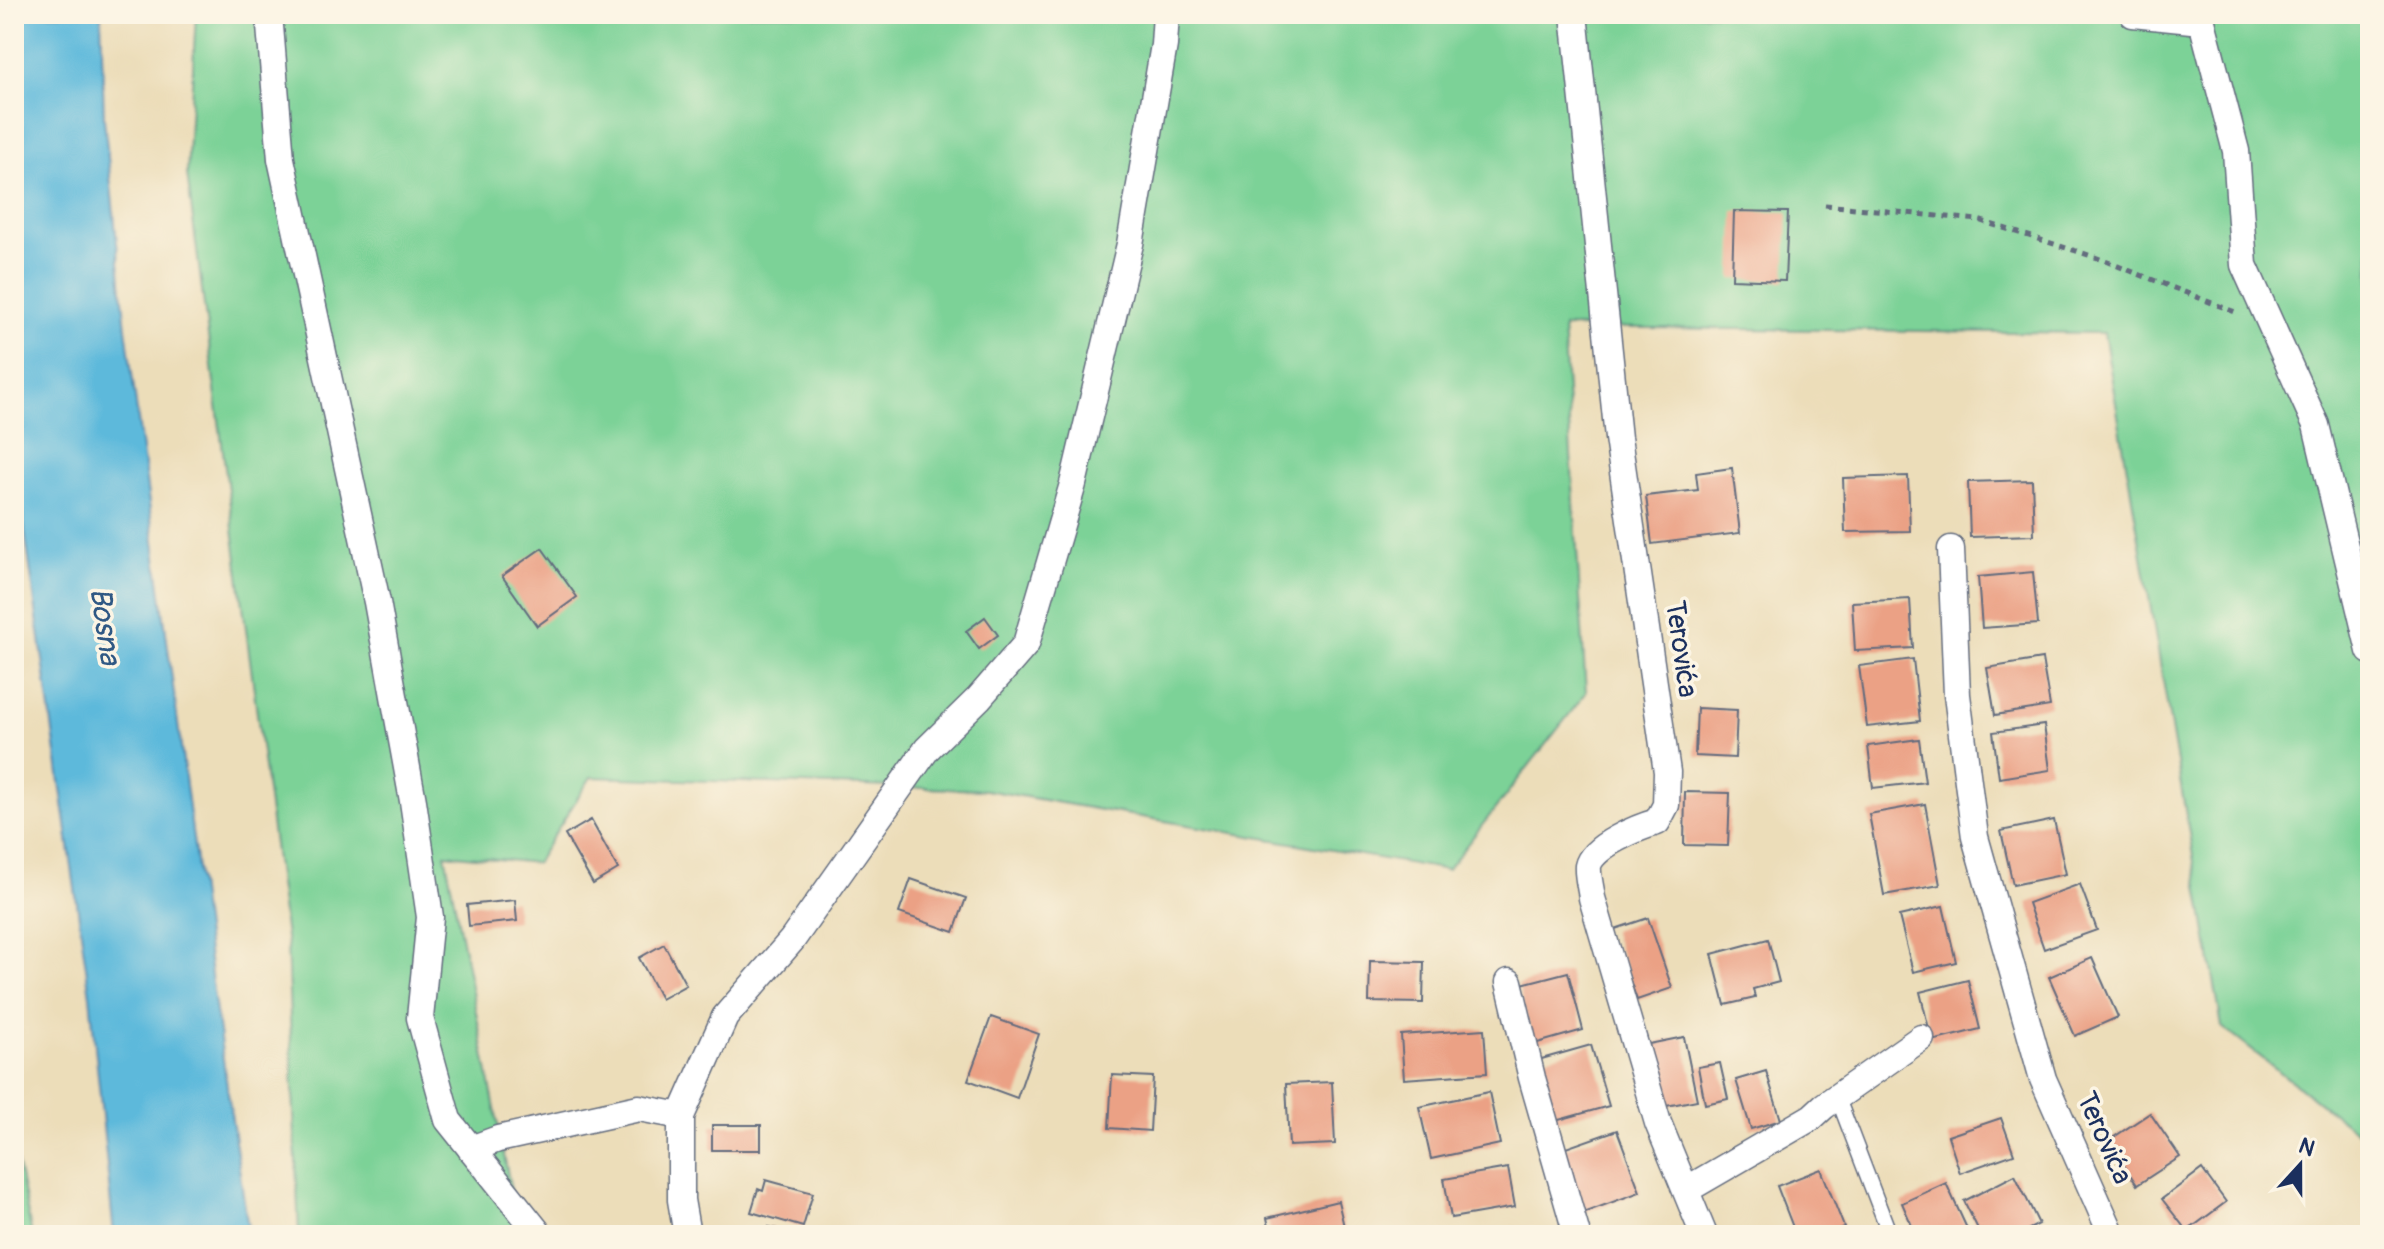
<svg xmlns="http://www.w3.org/2000/svg" width="2384" height="1249" viewBox="0 0 2384 1249" font-family="Pangolin,sans-serif">
	<style>
		.green { fill: #7bd297; stroke: #4b807a; stroke-width: 2 }
		.water { fill: #5db9db; stroke: #3c749c; stroke-width: 2 }
		.building { fill: #eba185 }
		.lines { fill: none; stroke-linecap: round; stroke-linejoin: round }
		.lane-casing { stroke: #646c7e; stroke-width: 17 }
		.street-casing { stroke: #646c7e; stroke-width: 29 }
		.path { stroke: #646c7e; stroke-width: 5; stroke-dasharray: 6 6; stroke-linecap: butt }
		.lane { stroke: #fff; stroke-width: 14 }
		.street { stroke: #fff; stroke-width: 26 }
		.labels { text-anchor: middle; dominant-baseline: central; stroke-width: 7; stroke-linejoin: round; paint-order: stroke }
		.street-label { font-size: 28px; fill: #1b2f5e; stroke: #fcf5e5 }
		.water-label { font-size: 30px; font-style: italic; fill: #2f5884; stroke: #fcf5e5 }
	</style>
	<rect width="100%" height="100%" fill="#fcf5e5"/>
	<filter id="ink" filterUnits="userSpaceOnUse"><feTurbulence type="fractalNoise" baseFrequency=".0125" numOctaves="2"/><feDisplacementMap in="SourceGraphic" scale="16" xChannelSelector="R" yChannelSelector="G"/><feConvolveMatrix kernelMatrix="1 2 1 2 8 2 1 2 1" color-interpolation-filters="sRGB"/></filter>
	<filter id="wash" filterUnits="userSpaceOnUse"><feTurbulence type="fractalNoise" baseFrequency=".006" numOctaves="4" result="noise"/><feDisplacementMap in="SourceGraphic" scale="32" xChannelSelector="R" yChannelSelector="G"/><feGaussianBlur stdDeviation="1.8" result="paint"/><feColorMatrix in="noise" values="0 0 0 0 0 0 0 0 0 0 0 0 0 0 0 0 0 1.4 0 .05"/><feComposite in="paint" operator="in"/></filter>
	<g filter="url(#wash)">
		<rect width="100%" height="100%" fill="#ecddb9"/>
		<g class="green">
			<polygon points="196,14 2370,14 2370,1142 2222,1027 2104,333 1563,327 1586,693 1447,870 986,790 591,777 536,863 445,854 515,1211 527,1235 299,1235 287,945 187,174"/>
			<polygon points="14,1146 32,1235 14,1235"/>
		</g>
		<polygon class="water" points="14,14 101,14 104,119 126,328 214,998 249,1235 114,1235 90,996 14,453"/>
		<g id="blocks">
			<g class="building">
				<polygon points="1734,211 1788,212 1785,281 1732,279"/>
				<polygon points="1732,468 1740,533 1652,544 1646,496 1698,490 1696,473"/>
				<polygon points="1908,476 1910,531 1845,532 1843,478"/>
				<polygon points="2032,480 2034,535 1970,537 1968,482"/>
				<polygon points="542,548 577,597 537,626 502,576"/>
				<polygon points="2033,572 2038,624 1982,628 1978,577"/>
				<polygon points="1910,599 1913,648 1855,651 1852,602"/>
				<polygon points="985,617 998,635 979,649 966,631"/>
				<polygon points="1913,659 1920,721 1867,727 1859,666"/>
				<polygon points="2042,659 2050,706 1995,715 1987,668"/>
				<polygon points="1697,708 1737,710 1735,758 1695,756"/>
				<polygon points="2044,725 2050,770 1999,778 1993,732"/>
				<polygon points="1919,739 1925,782 1873,788 1868,746"/>
				<polygon points="1685,792 1730,793 1728,846 1684,845"/>
				<polygon points="1925,804 1940,885 1884,895 1869,814"/>
				<polygon points="591,820 618,869 593,884 565,835"/>
				<polygon points="2054,820 2066,874 2013,885 2001,831"/>
				<polygon points="911,879 966,898 954,932 899,913"/>
				<polygon points="2080,884 2097,930 2044,949 2028,903"/>
				<polygon points="515,900 517,921 469,926 467,905"/>
				<polygon points="1943,906 1956,962 1913,972 1899,916"/>
				<polygon points="1648,918 1672,988 1637,1000 1612,930"/>
				<polygon points="1768,939 1779,982 1753,989 1755,998 1725,1005 1712,954"/>
				<polygon points="664,944 686,985 661,999 639,958"/>
				<polygon points="2092,958 2118,1017 2075,1036 2049,977"/>
				<polygon points="1370,961 1424,962 1423,1003 1369,1002"/>
				<polygon points="1568,972 1583,1030 1534,1044 1518,985"/>
				<polygon points="1968,980 1980,1029 1932,1041 1920,992"/>
				<polygon points="991,1017 1039,1034 1017,1098 968,1080"/>
				<polygon points="1484,1029 1487,1073 1404,1079 1401,1035"/>
				<polygon points="1684,1037 1697,1100 1661,1107 1649,1044"/>
				<polygon points="1591,1045 1609,1106 1555,1121 1538,1060"/>
				<polygon points="1720,1063 1728,1099 1705,1104 1698,1067"/>
				<polygon points="1766,1071 1781,1120 1751,1129 1736,1080"/>
				<polygon points="1112,1075 1153,1077 1150,1131 1109,1128"/>
				<polygon points="1332,1082 1335,1144 1289,1146 1286,1084"/>
				<polygon points="1489,1092 1500,1144 1431,1159 1419,1107"/>
				<polygon points="2150,1113 2180,1157 2137,1185 2108,1141"/>
				<polygon points="2001,1118 2014,1154 1960,1173 1948,1136"/>
				<rect x="712" y="1125" width="49" height="25"/>
				<polygon points="1617,1130 1640,1192 1583,1213 1560,1150"/>
				<polygon points="1508,1168 1515,1207 1451,1218 1444,1179"/>
				<polygon points="1821,1169 1844,1227 1825,1235 1796,1235 1777,1186"/>
				<polygon points="2202,1169 2226,1202 2187,1231 2162,1199"/>
				<polygon points="2015,1175 2039,1224 2018,1235 1981,1235 1964,1201"/>
				<polygon points="766,1180 813,1193 803,1227 751,1212 758,1189 763,1191"/>
				<polygon points="1946,1183 1970,1235 1927,1235 1925,1232 1916,1235 1902,1203"/>
				<polygon points="1338,1201 1346,1235 1271,1235 1267,1218"/>
				<polygon points="769,1227 798,1234 798,1235 767,1235"/>
			</g>
		</g>
	</g>
	<g filter="url(#ink)">
		<use href="#blocks" fill-opacity="0" stroke="#646c7e" stroke-width="2"/>
		<g class="lines">
			<g class="lane-casing">
				<polyline id="lane" points="1837,1096 1890,1235"/>
			</g>
			<g class="street-casing">
				<g id="street">
					<polyline points="269,14 281,159 377,602 413,801 430,917 420,1018 448,1120 540,1235"/>
					<path d="M 1574,14 L 1618,438 L 1667,772 L 1666,805 L 1657,822 C 1639,827 1592,846 1588,866 C 1587,875 1591,889 1592,898 L 1658,1123 L 1704,1235"/>
					<polyline points="2133,14 2201,21"/>
					<polyline points="2200,14 2236,151 2244,265 2316,425 2370,651"/>
					<polyline points="1951,549 1957,695 1975,837 2043,1079 2112,1235"/>
					<polyline points="1509,982 1532,1078 1577,1235"/>
					<polyline points="471,1149 498,1139 639,1108 681,1116"/>
					<polyline points="1686,1190 1812,1117 1824,1106 1921,1038"/>
					<polyline points="687,1235 681,1200 681,1116 725,1017 792,940 927,749 979,698 1026,644 1073,484 1130,244 1164,45 1166,14"/>
				</g>
			</g>
			<polyline class="path" points="1825,205 1978,220 2095,257 2235,312"/>
			<use href="#lane" class="lane"/>
			<use href="#street" class="street"/>
		</g>
	</g>
	<g class="labels">
		<g class="street-label">
			<text transform="translate(1681 649) rotate(82)">Terovića</text>
			<text transform="translate(2104 1138) rotate(66)">Terovića</text>
		</g>
		<g class="water-label">
			<text transform="translate(105 626) rotate(82)">Bosna</text>
		</g>
	</g>
	<rect width="2384" height="1249" fill="none" stroke="#fcf5e5" stroke-width="48"/>
	<g transform="translate(2300 1165) rotate(21)" stroke="#fcf5e5" stroke-width="6" paint-order="stroke">
	<path d="M0-6L14 30L0 20L-14 30Z" fill="#1b2f5e"/>
	<text y="-12" font-size="22" font-weight="bold" text-anchor="middle" fill="#1b2f5e">N</text>
	</g>
</svg>
